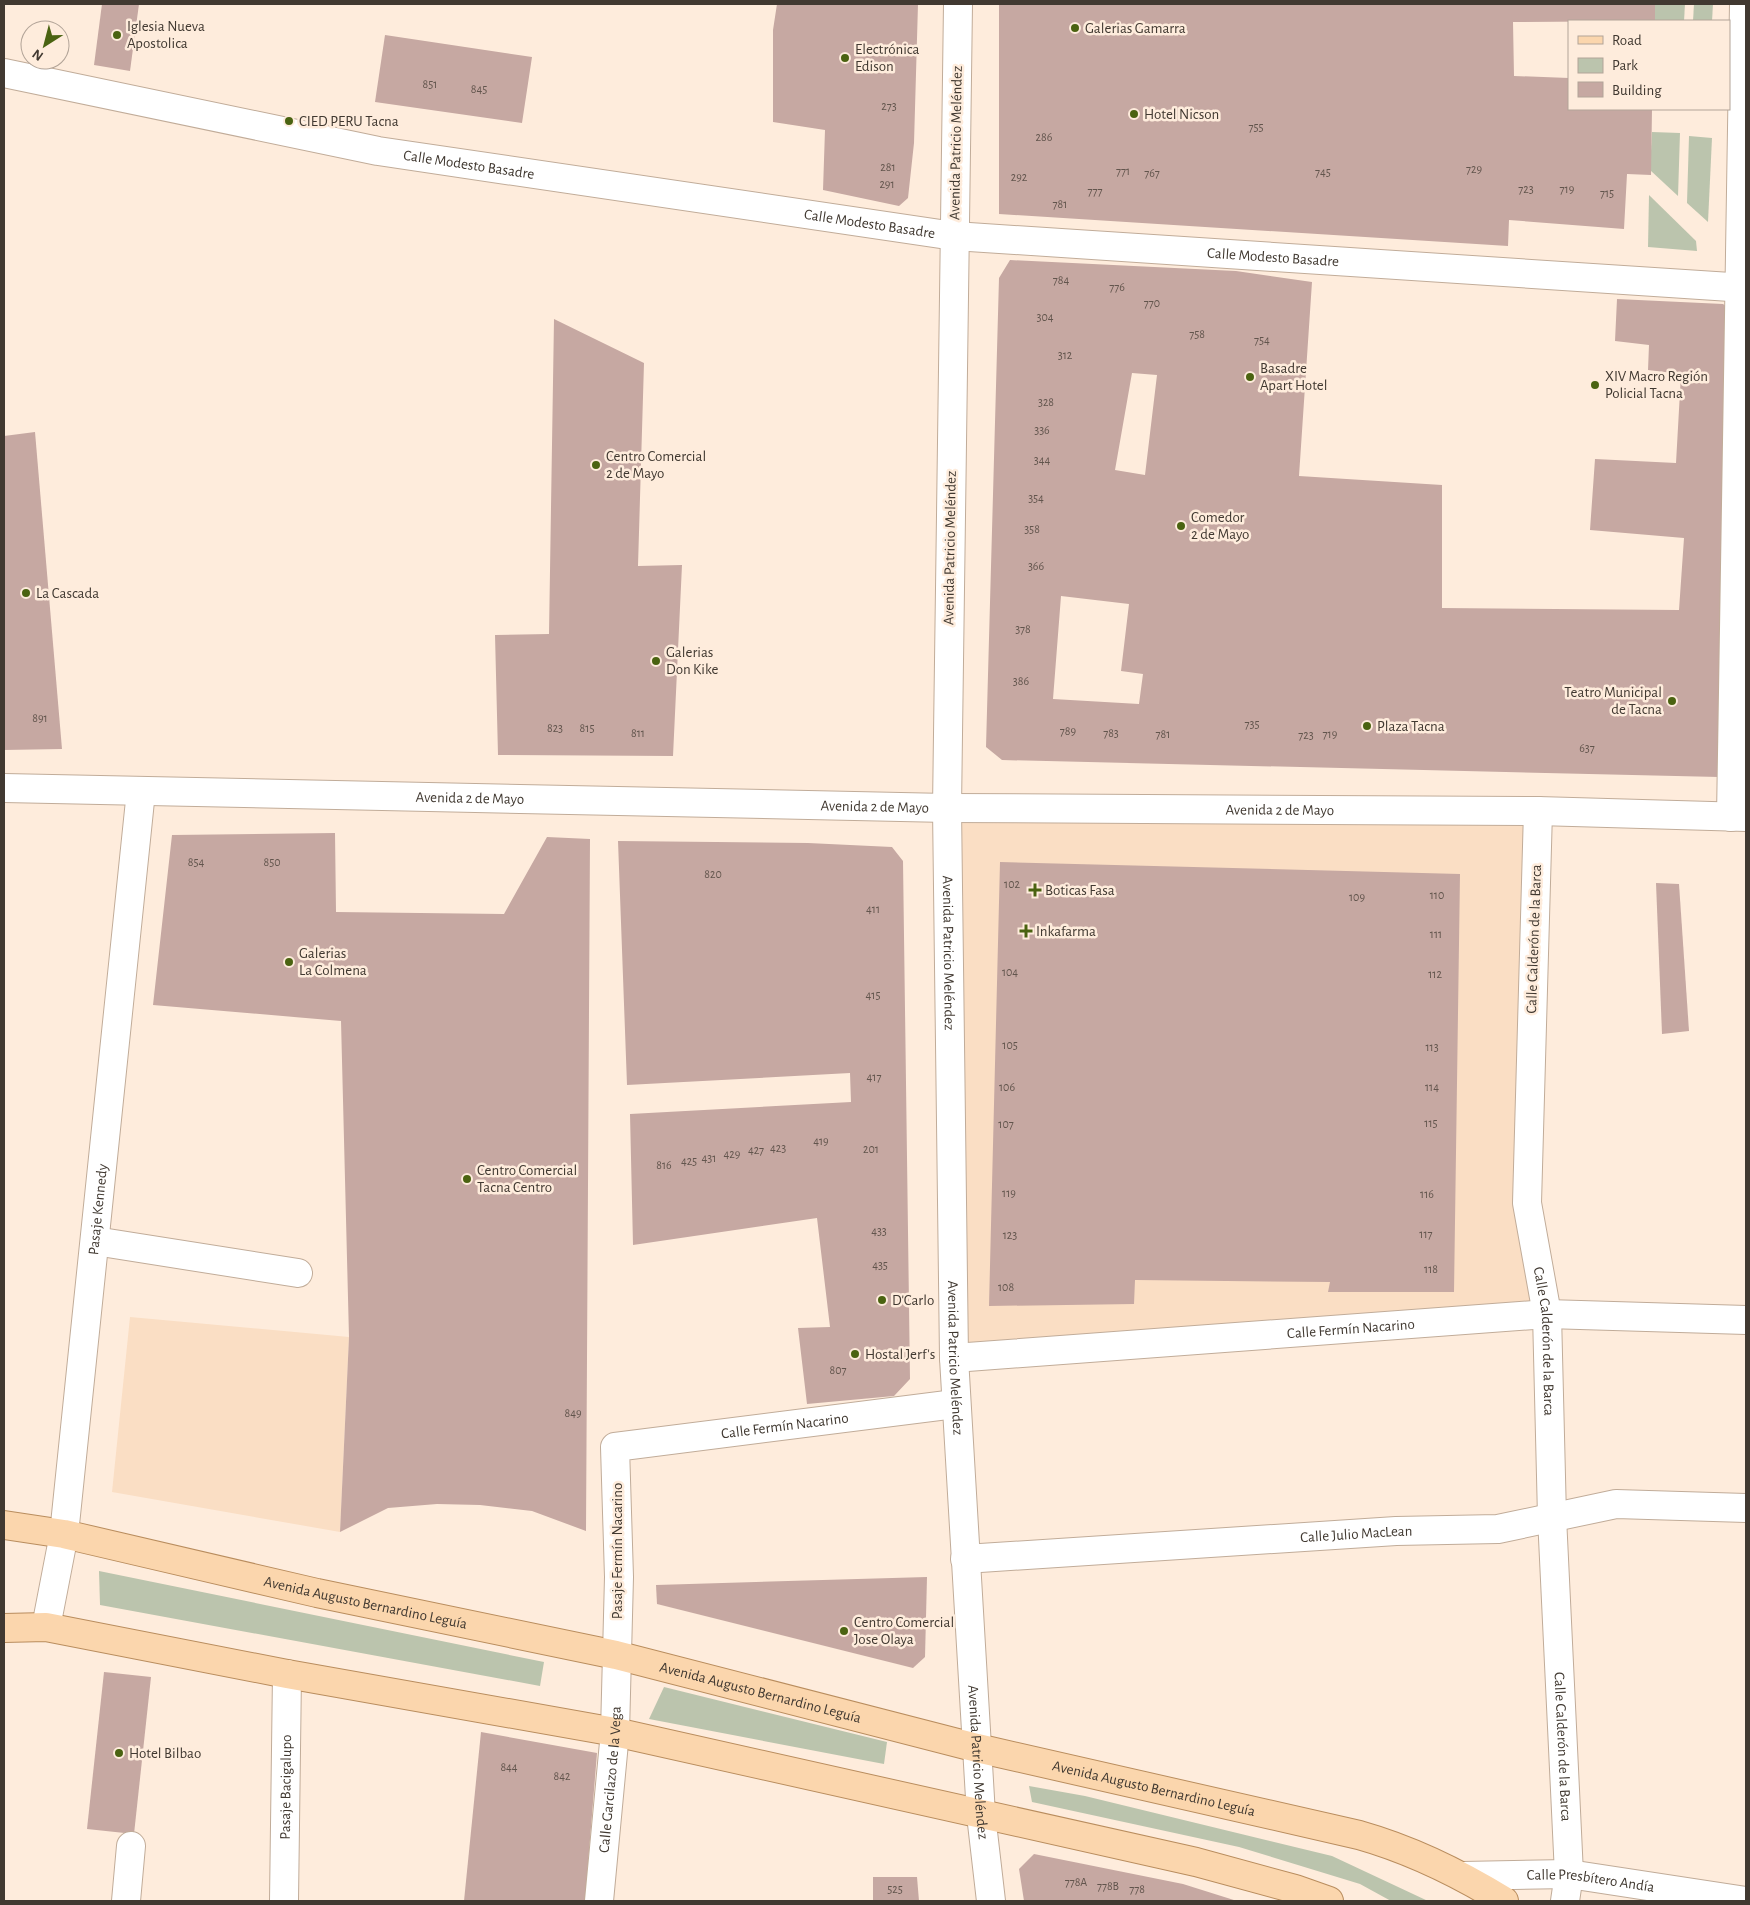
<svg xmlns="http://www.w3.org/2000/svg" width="1750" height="1905" viewBox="0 0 1750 1905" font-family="'Alegreya Sans',sans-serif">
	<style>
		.built { fill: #fadec4 }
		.green { fill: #bbc4ad }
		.building { fill: #c6a8a2; fill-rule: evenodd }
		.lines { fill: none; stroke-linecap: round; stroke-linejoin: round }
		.minor-casing { stroke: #c1ac99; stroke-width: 30 }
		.major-casing { stroke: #b98d5e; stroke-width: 30 }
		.minor { stroke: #fff; stroke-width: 28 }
		.major { stroke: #fbd6ad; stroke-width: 28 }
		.poi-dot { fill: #4a6311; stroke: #feecdc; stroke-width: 2 }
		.labels { text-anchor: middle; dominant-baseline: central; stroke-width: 5; stroke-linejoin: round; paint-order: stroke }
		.number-label { font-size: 12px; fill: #62554d }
		.poi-label { font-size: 15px; fill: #413931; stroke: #feecdc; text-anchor: start }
		.street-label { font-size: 15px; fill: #413931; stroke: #feecdc }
	</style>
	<rect width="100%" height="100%" fill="#feecdc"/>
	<g class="built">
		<polygon points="947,808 1538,811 1527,1203 1547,1314 954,1358"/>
		<polygon points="130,1317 349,1337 340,1532 112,1492"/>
	</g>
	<g class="green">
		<polygon points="1655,4 1685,4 1684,21 1655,21"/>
		<polygon points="1694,4 1713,4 1712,21 1693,21"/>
		<polygon points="1652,132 1680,133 1678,196 1650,170"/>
		<polygon points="1689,136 1712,138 1708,222 1687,203"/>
		<polygon points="1649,195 1696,241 1697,251 1648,247"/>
		<polygon points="99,1571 544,1662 540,1686 100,1605"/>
		<polygon points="664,1687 887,1742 884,1764 649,1719"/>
		<polygon points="1029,1786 1085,1796 1332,1856 1428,1901 1391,1901 1360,1884 1239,1847 1032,1802"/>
	</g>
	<g class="building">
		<polygon points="102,4 139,4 130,71 94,65"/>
		<polygon points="777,4 918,4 914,143 908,198 899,206 823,190 825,130 773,122 773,30"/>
		<polygon points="999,4 1655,4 1655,21 1513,22 1514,76 1569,78 1569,109 1652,109 1651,175 1627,174 1624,229 1509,220 1508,246 999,214"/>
		<polygon points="385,35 532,57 522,123 375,102"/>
		<path d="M 1010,260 L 1236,271 L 1312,282 L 1299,476 L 1442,485 L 1442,608 L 1679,610 L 1684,538 L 1590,530 L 1595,459 L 1676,463 L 1681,374 L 1648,370 L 1649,345 L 1615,341 L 1617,299 L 1723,304 L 1730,309 L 1719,777 L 1002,760 L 986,747 L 999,278 ZM 1132,373 L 1157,375 L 1145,475 L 1115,470 ZM 1061,596 L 1129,604 L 1121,671 L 1143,674 L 1139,704 L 1053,699 Z"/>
		<polygon points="554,319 644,363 638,566 682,565 673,756 498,755 495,635 549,634"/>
		<polygon points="35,432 62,749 4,750 4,436"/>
		<polygon points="335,833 336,912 504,914 547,837 590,839 586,1531 532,1511 480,1505 437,1504 388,1508 340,1532 349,1337 341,1021 153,1005 172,835"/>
		<polygon points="618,841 808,843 892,847 903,861 910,1379 894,1396 807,1404 798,1328 830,1327 817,1218 633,1245 630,1114 851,1102 850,1073 627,1085"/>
		<polygon points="1000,862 1460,874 1454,1292 1328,1292 1330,1282 1135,1280 1134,1304 989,1306"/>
		<polygon points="1656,883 1679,884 1689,1031 1662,1034"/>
		<polygon points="927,1577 925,1657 913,1668 657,1604 656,1585"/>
		<polygon points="104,1672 151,1677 134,1834 87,1829"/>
		<polygon points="481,1732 597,1753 585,1901 464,1901"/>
		<polygon points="1034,1854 1183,1884 1237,1901 1024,1901 1019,1869"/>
		<polygon points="873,1877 917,1877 919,1901 873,1901"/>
	</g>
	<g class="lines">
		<g class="minor-casing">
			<g id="minor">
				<path id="s1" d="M 958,4 L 947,808 L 954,1358 L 981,1815 L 991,1901"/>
				<path id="s2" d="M 4,73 L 378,151 L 954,236 L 1746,288"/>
				<path id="s3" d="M 4,788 L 947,808 L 1538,811 L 1746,817"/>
				<path id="s4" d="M 1538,811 L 1527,1203 L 1547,1314 L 1552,1517 L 1569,1874 L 1565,1901"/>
				<polyline points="1731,817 1744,4"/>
				<polyline points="95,1241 298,1273"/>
				<path id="s5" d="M 954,1358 L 1547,1314 L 1746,1320"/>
				<path id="s6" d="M 965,1559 L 1396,1531 L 1498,1529 L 1616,1504 L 1746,1508"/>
				<path id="s7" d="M 46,1627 L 64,1534 L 141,791"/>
				<path id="s8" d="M 1463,1876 L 1569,1874 L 1746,1901"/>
				<polyline points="126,1901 131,1846"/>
				<path id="s9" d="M 284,1901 L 287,1674"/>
				<path id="s10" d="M 599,1901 L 615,1732 L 619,1577 L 615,1447 L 955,1404"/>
			</g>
		</g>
		<g class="major-casing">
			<g id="major">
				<path id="s11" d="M 4,1525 L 64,1534 L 317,1593 L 616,1655 L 977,1748 L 1359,1835 C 1412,1850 1457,1872 1504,1901"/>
				<polyline points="4,1628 46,1627 287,1674 615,1732 1196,1862 1295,1889 1329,1901"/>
			</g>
		</g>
		<use href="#minor" class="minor"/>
		<use href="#major" class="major"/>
	</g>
	<g class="poi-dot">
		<circle cx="1075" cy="28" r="5"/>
		<circle cx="117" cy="35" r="5"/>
		<circle cx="845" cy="58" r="5"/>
		<circle cx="1134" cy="114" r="5"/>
		<circle cx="289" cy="121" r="5"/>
		<circle cx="1250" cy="377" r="5"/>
		<circle cx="1595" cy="385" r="5"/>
		<circle cx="596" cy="465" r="5"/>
		<circle cx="1181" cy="526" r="5"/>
		<circle cx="26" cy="593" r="5"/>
		<circle cx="656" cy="661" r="5"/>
		<circle cx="1672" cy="701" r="5"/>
		<circle cx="1367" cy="726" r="5"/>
		<path d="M1032.5 882.5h5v5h5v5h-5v5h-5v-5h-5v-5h5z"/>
		<path d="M1023.5 923.5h5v5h5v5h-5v5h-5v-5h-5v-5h5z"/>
		<circle cx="289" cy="962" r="5"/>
		<circle cx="467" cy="1179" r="5"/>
		<circle cx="882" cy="1300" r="5"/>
		<circle cx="855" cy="1354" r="5"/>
		<circle cx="844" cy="1631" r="5"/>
		<circle cx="119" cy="1753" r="5"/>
	</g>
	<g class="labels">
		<g class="number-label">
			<text x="430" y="84">851</text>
			<text x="479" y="89">845</text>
			<text x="889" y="106">273</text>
			<text x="1256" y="127">755</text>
			<text x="1044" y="137">286</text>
			<text x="888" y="167">281</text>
			<text x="1474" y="169">729</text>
			<text x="1123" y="171">771</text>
			<text x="1323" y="172">745</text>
			<text x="1152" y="173">767</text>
			<text x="1019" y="177">292</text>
			<text x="887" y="184">291</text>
			<text x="1526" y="189">723</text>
			<text x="1567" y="189">719</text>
			<text x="1095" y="191">777</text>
			<text x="1607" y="193">715</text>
			<text x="1060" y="204">781</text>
			<text x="1061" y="280">784</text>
			<text x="1117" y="287">776</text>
			<text x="1152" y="303">770</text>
			<text x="1045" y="317">304</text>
			<text x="1197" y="334">758</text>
			<text x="1262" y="340">754</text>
			<text x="1065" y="355">312</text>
			<text x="1046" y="402">328</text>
			<text x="1042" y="430">336</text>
			<text x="1042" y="460">344</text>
			<text x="1036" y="498">354</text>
			<text x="1032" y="529">358</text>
			<text x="1036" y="566">366</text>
			<text x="1023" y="629">378</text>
			<text x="1021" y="681">386</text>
			<text x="40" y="718">891</text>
			<text x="1252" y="724">735</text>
			<text x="555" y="728">823</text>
			<text x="587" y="728">815</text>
			<text x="1068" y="731">789</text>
			<text x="638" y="733">811</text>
			<text x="1111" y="733">783</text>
			<text x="1163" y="734">781</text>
			<text x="1330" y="734">719</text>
			<text x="1306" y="735">723</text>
			<text x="1587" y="748">637</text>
			<text x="196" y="862">854</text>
			<text x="272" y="862">850</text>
			<text x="713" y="874">820</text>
			<text x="1012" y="884">102</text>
			<text x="1437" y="895">110</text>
			<text x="1357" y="897">109</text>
			<text x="873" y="909">411</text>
			<text x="1436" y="934">111</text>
			<text x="1010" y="972">104</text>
			<text x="1435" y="974">112</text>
			<text x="873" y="995">415</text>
			<text x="1010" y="1045">105</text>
			<text x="1432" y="1047">113</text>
			<text x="874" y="1077">417</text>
			<text x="1007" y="1087">106</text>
			<text x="1432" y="1087">114</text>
			<text x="1431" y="1123">115</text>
			<text x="1006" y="1124">107</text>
			<text x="821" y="1141">419</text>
			<text x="778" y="1148">423</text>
			<text x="871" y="1149">201</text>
			<text x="756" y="1150">427</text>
			<text x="732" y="1154">429</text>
			<text x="709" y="1158">431</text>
			<text x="689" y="1161">425</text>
			<text x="664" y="1165">816</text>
			<text x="1009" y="1193">119</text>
			<text x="1427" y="1194">116</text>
			<text x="879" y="1231">433</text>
			<text x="1426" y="1234">117</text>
			<text x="1010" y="1235">123</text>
			<text x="880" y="1265">435</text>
			<text x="1431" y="1269">118</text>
			<text x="1006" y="1287">108</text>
			<text x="838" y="1370">807</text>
			<text x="573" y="1413">849</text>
			<text x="509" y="1767">844</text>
			<text x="562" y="1776">842</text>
			<text x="1076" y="1882">778A</text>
			<text x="1108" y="1886">778B</text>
			<text x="895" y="1889">525</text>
			<text x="1137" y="1889">778</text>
		</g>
		<g class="poi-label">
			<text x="127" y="26">Iglesia Nueva<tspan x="127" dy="17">Apostolica</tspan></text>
			<text x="1085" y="28">Galerias Gamarra</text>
			<text x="855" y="49">Electrónica<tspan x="855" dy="17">Edison</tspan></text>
			<text x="1144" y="114">Hotel Nicson</text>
			<text x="299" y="121">CIED PERU Tacna</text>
			<text x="1260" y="368">Basadre<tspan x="1260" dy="17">Apart Hotel</tspan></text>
			<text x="1605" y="376">XIV Macro Región<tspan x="1605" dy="17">Policial Tacna</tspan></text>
			<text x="606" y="456">Centro Comercial<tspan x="606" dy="17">2 de Mayo</tspan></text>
			<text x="1191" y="517">Comedor<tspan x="1191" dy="17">2 de Mayo</tspan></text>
			<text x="36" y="593">La Cascada</text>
			<text x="666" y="652">Galerias<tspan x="666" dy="17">Don Kike</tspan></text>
			<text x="1662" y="692" text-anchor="end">Teatro Municipal<tspan x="1662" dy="17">de Tacna</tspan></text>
			<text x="1377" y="726">Plaza Tacna</text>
			<text x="1045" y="890">Boticas Fasa</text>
			<text x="1036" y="931">Inkafarma</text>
			<text x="299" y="953">Galerias<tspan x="299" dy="17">La Colmena</tspan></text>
			<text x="477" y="1170">Centro Comercial<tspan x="477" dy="17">Tacna Centro</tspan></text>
			<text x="892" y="1300">D'Carlo</text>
			<text x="865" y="1354">Hostal Jerf's</text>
			<text x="854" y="1622">Centro Comercial<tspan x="854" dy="17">Jose Olaya</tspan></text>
			<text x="129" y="1753">Hotel Bilbao</text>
		</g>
		<g class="street-label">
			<text transform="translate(956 143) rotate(-89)">Avenida Patricio Meléndez</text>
			<text stroke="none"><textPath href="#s2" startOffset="474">Calle Modesto Basadre</textPath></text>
			<text stroke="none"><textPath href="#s2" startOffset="879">Calle Modesto Basadre</textPath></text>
			<text stroke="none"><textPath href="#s2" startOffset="1284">Calle Modesto Basadre</textPath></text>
			<text transform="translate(950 548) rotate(-89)">Avenida Patricio Meléndez</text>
			<text stroke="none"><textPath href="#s3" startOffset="466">Avenida 2 de Mayo</textPath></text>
			<text stroke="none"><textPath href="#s3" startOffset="871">Avenida 2 de Mayo</textPath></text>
			<text stroke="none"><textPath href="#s3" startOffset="1276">Avenida 2 de Mayo</textPath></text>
			<text transform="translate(1534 939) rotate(-88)">Calle Calderón de la Barca</text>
			<text stroke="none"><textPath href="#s1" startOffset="949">Avenida Patricio Meléndez</textPath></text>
			<text stroke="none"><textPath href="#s7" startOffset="421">Pasaje Kennedy</textPath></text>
			<text stroke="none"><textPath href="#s5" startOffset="398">Calle Fermín Nacarino</textPath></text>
			<text stroke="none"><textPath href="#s4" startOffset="532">Calle Calderón de la Barca</textPath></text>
			<text stroke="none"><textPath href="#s1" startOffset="1354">Avenida Patricio Meléndez</textPath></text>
			<text stroke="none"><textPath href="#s10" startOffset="626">Calle Fermín Nacarino</textPath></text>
			<text stroke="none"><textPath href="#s6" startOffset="392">Calle Julio MacLean</textPath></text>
			<text transform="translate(617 1551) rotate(-90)">Pasaje Fermín Nacarino</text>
			<text stroke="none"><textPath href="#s11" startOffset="370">Avenida Augusto Bernardino Leguía</textPath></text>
			<text stroke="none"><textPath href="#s11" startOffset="775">Avenida Augusto Bernardino Leguía</textPath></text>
			<text stroke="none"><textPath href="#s4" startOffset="938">Calle Calderón de la Barca</textPath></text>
			<text stroke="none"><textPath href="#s1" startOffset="1759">Avenida Patricio Meléndez</textPath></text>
			<text stroke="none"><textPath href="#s10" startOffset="122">Calle Garcilazo de la Vega</textPath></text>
			<text stroke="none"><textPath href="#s9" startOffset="114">Pasaje Bacigalupo</textPath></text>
			<text stroke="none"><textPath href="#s11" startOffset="1180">Avenida Augusto Bernardino Leguía</textPath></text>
			<text stroke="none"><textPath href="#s8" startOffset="128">Calle Presbítero Andía</textPath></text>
		</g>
	</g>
	<rect width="1750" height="1905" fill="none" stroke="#413931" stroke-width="10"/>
	<rect x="1568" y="20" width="162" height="90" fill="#feecdc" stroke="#b2a498"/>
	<rect x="1578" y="36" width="25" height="8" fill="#fbd6ad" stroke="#b2a498"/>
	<text x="1612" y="45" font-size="15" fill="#413931">Road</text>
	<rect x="1578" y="58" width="25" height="15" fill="#bbc4ad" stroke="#b2a498"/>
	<text x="1612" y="70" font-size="15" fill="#413931">Park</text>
	<rect x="1578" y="82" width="25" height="15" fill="#c6a8a2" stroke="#b2a498"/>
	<text x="1612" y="95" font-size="15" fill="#413931">Building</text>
	<g transform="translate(45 45) rotate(216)"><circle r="24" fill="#feecdc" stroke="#b2a498"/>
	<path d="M0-4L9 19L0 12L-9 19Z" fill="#4a6311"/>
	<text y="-8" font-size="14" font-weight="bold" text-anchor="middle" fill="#413931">N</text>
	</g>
</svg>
